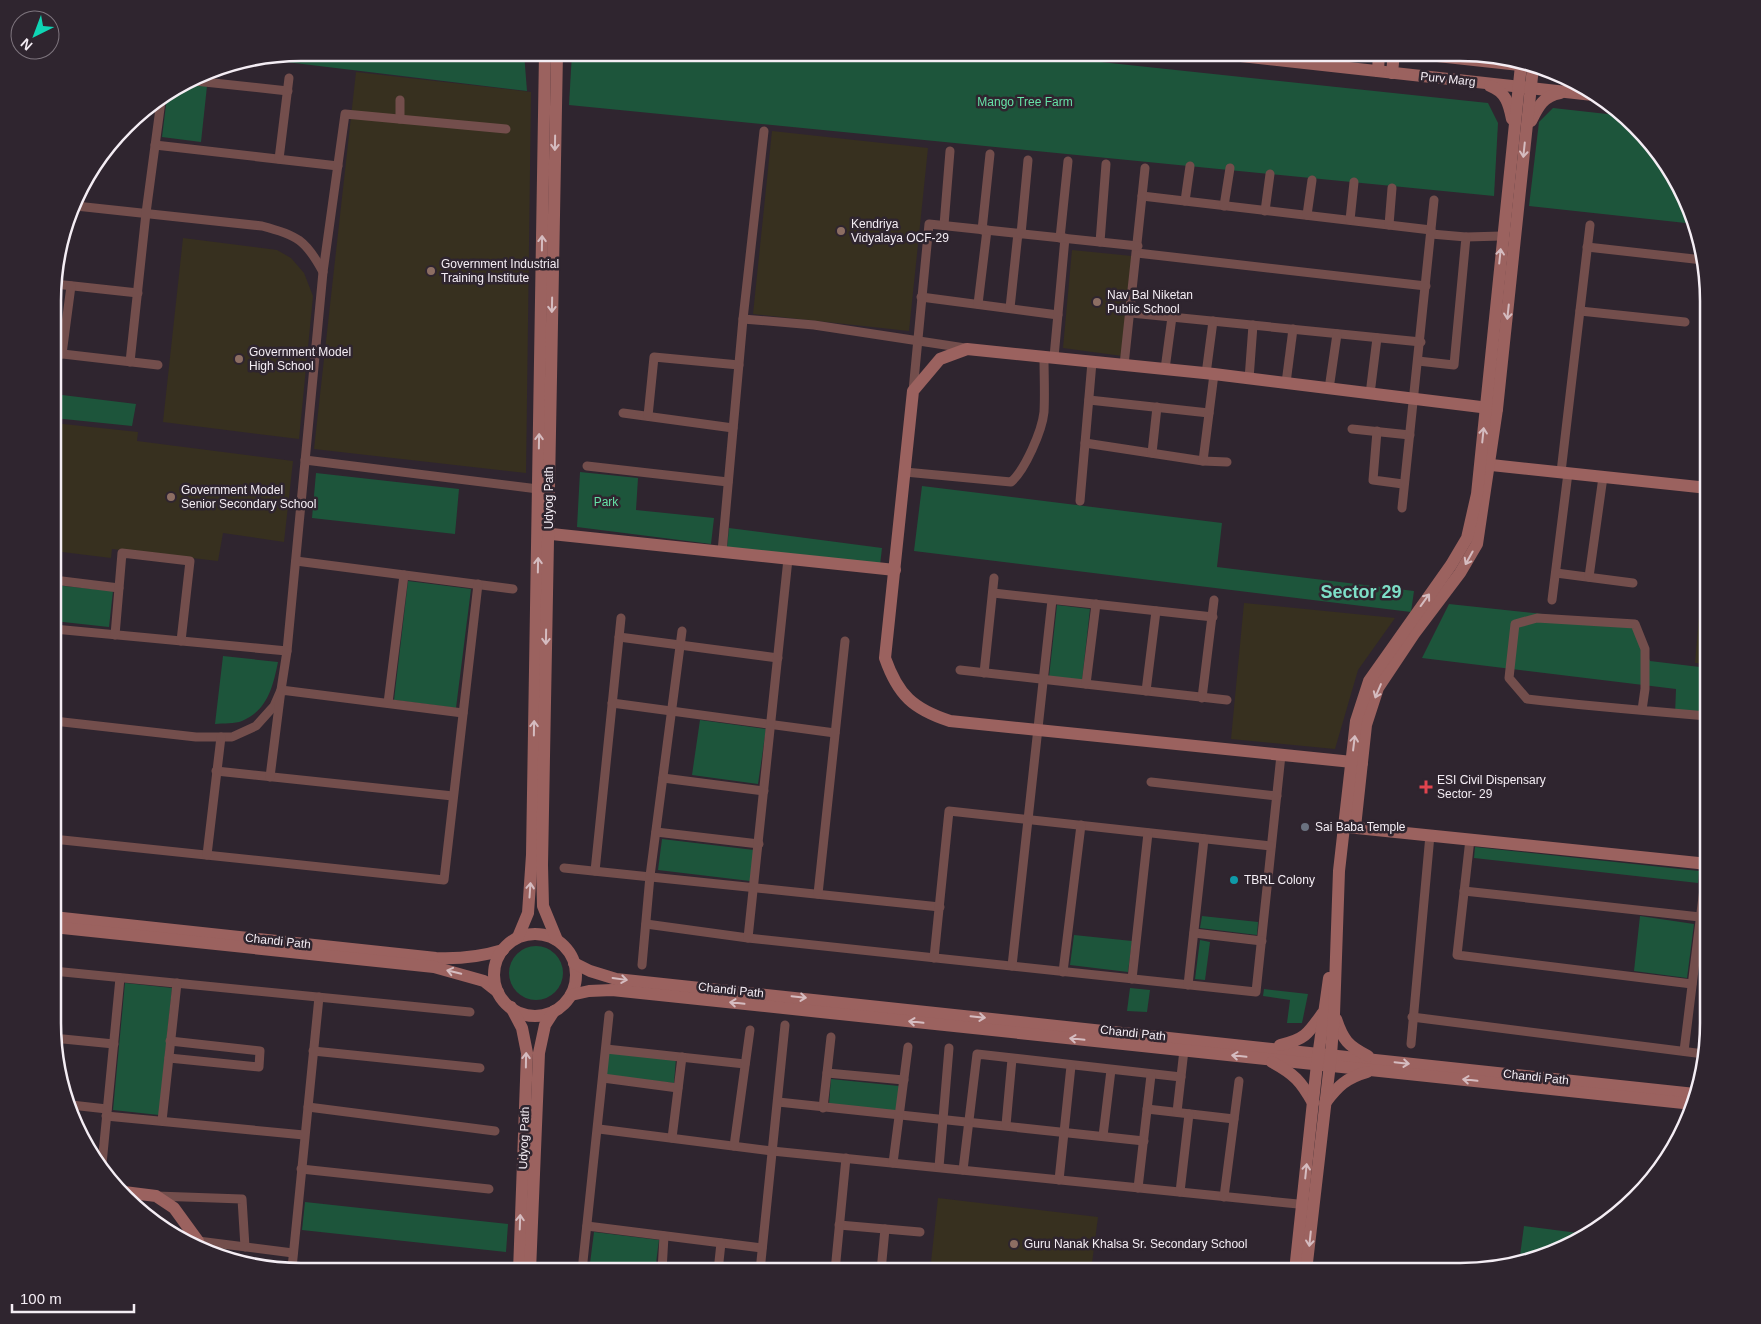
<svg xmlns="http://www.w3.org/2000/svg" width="1761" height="1324" viewBox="0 0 1761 1324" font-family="Arial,sans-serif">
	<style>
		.education { fill: #37301f }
		.green { fill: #1d553b }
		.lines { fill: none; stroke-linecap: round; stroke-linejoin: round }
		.street { stroke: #734e4c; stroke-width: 9 }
		.secondary { stroke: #9b625f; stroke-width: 12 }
		.oneway { stroke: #d5bcc0 }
		.education-dot { fill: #8d6e63; stroke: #2f252f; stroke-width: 2 }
		.health-dot { fill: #e0444e; stroke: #2f252f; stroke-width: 2 }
		.worship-dot { fill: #6b7280; stroke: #2f252f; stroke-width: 2 }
		.culture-dot { fill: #0f9aa8; stroke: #2f252f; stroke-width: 2 }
		.labels { text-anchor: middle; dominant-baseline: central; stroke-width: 5; stroke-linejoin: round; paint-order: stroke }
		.street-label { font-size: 12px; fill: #f4edf4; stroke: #2f252f }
		.park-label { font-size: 12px; fill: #66e2a7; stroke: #2f252f }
		.poi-label { font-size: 12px; fill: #f4edf4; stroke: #2f252f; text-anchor: start }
		.district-label { font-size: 18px; font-weight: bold; fill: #7ddfc7; stroke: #2f252f }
		.rim { fill: none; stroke: #f4edf4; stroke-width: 2.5 }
	</style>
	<rect width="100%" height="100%" fill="#2f252f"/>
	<g class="education">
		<polygon points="356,72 531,92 526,473 314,449"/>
		<polygon points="772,131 928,148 909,331 753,314"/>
		<polygon points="183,238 277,250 291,258 304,273 313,296 299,439 163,422"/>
		<polygon points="1072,250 1132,256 1122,356 1063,348"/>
		<polygon points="54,423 138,432 137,441 293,461 284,542 223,533 218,561 112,549 111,558 54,551"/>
		<polygon points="1702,582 1708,583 1708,664 1695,663"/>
		<polygon points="1244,603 1395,618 1358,670 1335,749 1231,739"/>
		<polygon points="938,1198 1098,1217 1091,1271 930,1271"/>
	</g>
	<g class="green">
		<polygon points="302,53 524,53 527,91 261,59"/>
		<polygon points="572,53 1015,53 1488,103 1498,123 1494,196 569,105"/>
		<polygon points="189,84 207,86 201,142 162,137 167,97"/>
		<polygon points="1553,108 1625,116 1683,192 1695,224 1529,206 1539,122"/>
		<polygon points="54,394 136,404 132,426 54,418"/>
		<polygon points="580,472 638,478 636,510 714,518 711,544 577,527"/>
		<polygon points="316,473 459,489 455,534 312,518"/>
		<polygon points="922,486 1222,523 1217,567 1414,591 1411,612 914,551"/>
		<polygon points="729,528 882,548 880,565 727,547"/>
		<polygon points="408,581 471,589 456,708 394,700"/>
		<polygon points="54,585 113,591 109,627 54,621"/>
		<polygon points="1449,604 1635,624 1650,661 1708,668 1708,720 1675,715 1676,689 1422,658"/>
		<polygon points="1057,605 1090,609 1082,681 1049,677"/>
		<path d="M 223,656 L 278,662 C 273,686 268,710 242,721 C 235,724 223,723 215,724 Z"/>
		<polygon points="700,720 766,729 758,784 692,775"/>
		<polygon points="662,839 754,850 750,881 658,870"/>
		<polygon points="1475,847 1699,871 1698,883 1474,858"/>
		<polygon points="1202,916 1258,922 1257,935 1200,928"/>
		<polygon points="1640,916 1694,924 1687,978 1634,971"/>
		<polygon points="1074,935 1132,941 1128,972 1070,965"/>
		<polygon points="1200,940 1210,942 1205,980 1195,979"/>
		<circle cx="536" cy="973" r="27"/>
		<polygon points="125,983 172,988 159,1115 113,1110"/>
		<polygon points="1130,988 1150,990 1147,1012 1127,1011"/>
		<polygon points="1264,989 1308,994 1302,1023 1287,1023 1290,1000 1263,996"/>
		<polygon points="609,1051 676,1058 674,1083 606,1076"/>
		<polygon points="831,1079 899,1086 896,1111 829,1104"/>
		<polygon points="305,1202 508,1224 506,1252 302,1230"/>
		<polygon points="1524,1226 1578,1233 1577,1240 1569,1246 1519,1263"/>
		<polygon points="594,1232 659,1240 655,1271 589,1271"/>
	</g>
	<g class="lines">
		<g class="street">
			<polyline points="195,81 288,91"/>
			<polyline points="400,100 400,119"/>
			<polyline points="155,145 338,166"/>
			<polyline points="279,159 289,78"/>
			<polyline points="1142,196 1431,230"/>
			<polyline points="1185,201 1190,166"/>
			<path d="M 76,206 L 262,226 C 297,235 306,240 323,272"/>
			<polyline points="79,206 81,193"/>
			<polyline points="1224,206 1230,168"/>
			<polyline points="1265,211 1270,174"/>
			<polyline points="1307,215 1312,180"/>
			<polyline points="1350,220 1354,182"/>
			<polyline points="944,225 950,151"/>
			<polyline points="1389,225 1392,188"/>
			<polyline points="982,230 990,154"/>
			<polyline points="1021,234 1028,160"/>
			<polyline points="1466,237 1502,236"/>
			<polyline points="1060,238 1068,161"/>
			<polyline points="1100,242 1106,164"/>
			<polyline points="1587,247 1703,260"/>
			<polyline points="1137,253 1426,286"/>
			<polyline points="55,284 138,293"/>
			<polyline points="921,297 1058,315"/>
			<polyline points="978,304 987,230"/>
			<polyline points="1010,308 1018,233"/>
			<polyline points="1580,311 1685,322"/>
			<polyline points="1131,313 1421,342"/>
			<polyline points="743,319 814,325 965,348"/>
			<polyline points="54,353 158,365"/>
			<polyline points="62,354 71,286"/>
			<polyline points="1054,357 1065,238"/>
			<polyline points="1418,361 1454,365 1466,237 1431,234"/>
			<polyline points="130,362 146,213 161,101"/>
			<polyline points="1124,365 1145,168"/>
			<polyline points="1165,369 1172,317"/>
			<polyline points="1206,374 1213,321"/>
			<polyline points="1249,379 1253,325"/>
			<polyline points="1286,383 1293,329"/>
			<polyline points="1329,389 1337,334"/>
			<polyline points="913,391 929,224 1138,246"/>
			<polyline points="1370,394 1377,338"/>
			<polyline points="1089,400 1209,413"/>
			<polyline points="623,413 733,428"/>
			<polyline points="648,416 654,357 739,365"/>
			<polyline points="1352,429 1410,435"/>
			<polyline points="1377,431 1373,480 1403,484"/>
			<polyline points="1085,443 1203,461 1227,462"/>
			<polyline points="1152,453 1157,407"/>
			<polyline points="305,460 538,489"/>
			<polyline points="1203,461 1214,374"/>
			<polyline points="587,466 728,482"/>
			<path d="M 905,472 L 1011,482 C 1025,470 1042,431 1044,412 C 1045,394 1044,375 1044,357"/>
			<polyline points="1561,472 1590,225"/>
			<polyline points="1080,501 1092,362"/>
			<polyline points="1402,508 1434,200"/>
			<polyline points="722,552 743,319 764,131"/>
			<polyline points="296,561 513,589"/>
			<polyline points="1556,573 1633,583"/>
			<polyline points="1589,577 1603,477"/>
			<polyline points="54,580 119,588"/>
			<polyline points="993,593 1213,617"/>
			<polyline points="1552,600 1568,473"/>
			<polyline points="54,629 287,651"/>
			<polyline points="115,635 122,553 190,561 181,641"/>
			<polyline points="619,637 778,658"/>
			<polyline points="960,670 1227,700"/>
			<polyline points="984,673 994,578"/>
			<polyline points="1086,684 1096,604"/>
			<polyline points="1146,691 1156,611"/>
			<polyline points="1202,698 1214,600"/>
			<polyline points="388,703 404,575"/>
			<polyline points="612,703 835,733"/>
			<path d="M 1642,710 L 1645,689 L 1645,649 L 1635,624 L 1537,618 L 1515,624 L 1509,678 L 1527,699 C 1587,706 1648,711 1708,716"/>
			<polyline points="54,721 196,737 232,737 256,726 274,706 281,690 287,651 323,272 345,114 506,129"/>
			<polyline points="216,771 453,796"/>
			<polyline points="270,777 281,690 463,713"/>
			<polyline points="663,778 764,791"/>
			<polyline points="1151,782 1277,796"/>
			<polyline points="656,832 759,844"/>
			<polyline points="53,839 444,880 478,584"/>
			<polyline points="1470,839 1457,955 1692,984"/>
			<polyline points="207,855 221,737"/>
			<polyline points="564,868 940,907"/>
			<polyline points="595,871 621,618"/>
			<polyline points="1464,891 1700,917"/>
			<polyline points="818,894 845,641"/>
			<polyline points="646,924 748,938 1256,992 1281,755"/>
			<polyline points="1194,933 1262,941"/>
			<polyline points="748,938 788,559"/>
			<polyline points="934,958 949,811 1271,846"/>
			<polyline points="642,965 650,876 682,631"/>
			<polyline points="1012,966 1052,600"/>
			<polyline points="53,971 470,1012"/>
			<polyline points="1063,972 1081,825"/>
			<polyline points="1132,979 1148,833"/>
			<polyline points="1188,985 1204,839"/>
			<polyline points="1412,1017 1704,1054"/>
			<polyline points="53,1038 114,1044"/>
			<polyline points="1411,1044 1430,835"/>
			<polyline points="606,1049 745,1064"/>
			<polyline points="313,1051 480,1068"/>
			<polyline points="1684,1051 1707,864"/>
			<polyline points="169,1058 259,1067 260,1051 170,1041"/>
			<polyline points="827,1073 904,1080"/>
			<polyline points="603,1078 678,1088"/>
			<polyline points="778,1102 1144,1141"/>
			<polyline points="71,1105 107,1109"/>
			<polyline points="308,1107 495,1131"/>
			<polyline points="823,1108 831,1037"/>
			<polyline points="1147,1109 1234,1119"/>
			<polyline points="1177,1112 1184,1050"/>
			<polyline points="106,1116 304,1135"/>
			<polyline points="162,1121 177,983"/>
			<polyline points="1006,1125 1012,1059"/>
			<polyline points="599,1129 772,1151 1308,1205"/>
			<polyline points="1103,1136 1111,1070"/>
			<polyline points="672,1138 682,1057"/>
			<polyline points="734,1146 750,1030"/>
			<polyline points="893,1163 908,1047"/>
			<polyline points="102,1164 120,978"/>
			<polyline points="939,1167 949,1048"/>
			<polyline points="301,1169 489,1189"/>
			<polyline points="963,1170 977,1054 1181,1077"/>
			<polyline points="1059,1180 1071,1066"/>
			<polyline points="1138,1188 1151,1075"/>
			<polyline points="1180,1192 1189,1114"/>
			<polyline points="156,1196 242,1199 245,1247"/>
			<polyline points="1224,1197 1239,1081"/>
			<polyline points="839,1225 920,1232"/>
			<polyline points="587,1226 762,1248"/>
			<polyline points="198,1241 293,1253"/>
			<polyline points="269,1266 319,1271"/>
			<polyline points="292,1268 319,997"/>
			<polyline points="582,1271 609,1015"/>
			<polyline points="662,1271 664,1236"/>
			<polyline points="718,1271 721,1243"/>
			<polyline points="760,1271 785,1025"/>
			<polyline points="835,1271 846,1158"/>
			<polyline points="881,1271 885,1229"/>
		</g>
		<g class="secondary">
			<polyline points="1214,53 1593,95"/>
			<polyline points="1410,53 1528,66"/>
			<polyline points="1378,71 1379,53"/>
			<polyline points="1392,73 1394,53"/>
			<path d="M 1490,86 C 1506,92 1509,104 1512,119"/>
			<path d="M 1531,121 C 1538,107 1543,96 1560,93"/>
			<polyline points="1482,464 1708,488"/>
			<polyline points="542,533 895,570"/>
			<path d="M 1362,763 L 950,721 C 913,709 898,695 885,658 L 913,391 L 940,359 L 967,349 L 1214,374 L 1497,409"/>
			<polyline points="1347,827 1708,864"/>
			<polyline points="1355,827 1366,725 1378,688 1414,634 1460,573 1477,544 1497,409 1533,67"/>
			<path d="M 53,917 L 436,958 C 460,959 480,957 503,950"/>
			<polyline points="53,927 434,967 484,981 498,992"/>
			<circle cx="535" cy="975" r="41"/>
			<polyline points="518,937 528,913 532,855 545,53"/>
			<polyline points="557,940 543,906 542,865 557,53"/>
			<polyline points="574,963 590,971 616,979 1695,1094"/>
			<polyline points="571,995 589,991 612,990 1693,1104"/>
			<polyline points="511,1007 522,1028 527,1053 519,1271"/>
			<path d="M 1336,1019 C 1343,1040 1348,1046 1368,1056"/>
			<path d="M 1280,1045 C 1304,1040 1308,1034 1322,1014"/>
			<path d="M 1272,1062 C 1294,1074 1301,1081 1313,1103"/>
			<path d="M 1325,1103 C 1338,1086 1346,1078 1367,1072"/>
			<polyline points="124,1192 156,1196 174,1208 198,1241 198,1247"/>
			<polyline points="530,1271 539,1053 545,1025 554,1011"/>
			<polyline points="1295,1271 1317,1064 1329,978"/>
			<polyline points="1306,1271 1331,1055 1334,1014 1339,871 1356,721 1369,681 1451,565 1467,538 1477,494 1521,65"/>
		</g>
	</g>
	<defs><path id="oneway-shaft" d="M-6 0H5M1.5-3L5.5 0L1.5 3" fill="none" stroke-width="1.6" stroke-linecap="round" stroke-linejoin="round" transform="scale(1.25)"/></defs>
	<g class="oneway">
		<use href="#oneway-shaft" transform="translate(555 143) rotate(91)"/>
		<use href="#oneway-shaft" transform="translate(1524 150) rotate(96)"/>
		<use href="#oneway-shaft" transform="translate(542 243) rotate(-89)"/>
		<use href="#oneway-shaft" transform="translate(1500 256) rotate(-84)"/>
		<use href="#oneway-shaft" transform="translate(552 305) rotate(91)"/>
		<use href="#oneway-shaft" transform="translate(1508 312) rotate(96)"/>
		<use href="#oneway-shaft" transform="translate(1483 435) rotate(-84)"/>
		<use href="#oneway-shaft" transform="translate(539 441) rotate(-89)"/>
		<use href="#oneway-shaft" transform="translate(1469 558) rotate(119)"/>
		<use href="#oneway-shaft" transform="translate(538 565) rotate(-89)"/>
		<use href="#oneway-shaft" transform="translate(1425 600) rotate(-54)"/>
		<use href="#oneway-shaft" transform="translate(546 637) rotate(91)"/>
		<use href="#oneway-shaft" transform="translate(1378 691) rotate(113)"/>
		<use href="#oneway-shaft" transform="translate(534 728) rotate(-89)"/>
		<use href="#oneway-shaft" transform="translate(1354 743) rotate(-83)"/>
		<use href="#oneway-shaft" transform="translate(530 890) rotate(-86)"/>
		<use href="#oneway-shaft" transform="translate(454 972) rotate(-166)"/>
		<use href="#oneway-shaft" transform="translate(620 979) rotate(8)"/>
		<use href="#oneway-shaft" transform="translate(799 997) rotate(6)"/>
		<use href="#oneway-shaft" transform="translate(737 1003) rotate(-174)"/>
		<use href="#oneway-shaft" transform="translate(978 1017) rotate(6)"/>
		<use href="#oneway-shaft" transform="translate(916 1022) rotate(-174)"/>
		<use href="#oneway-shaft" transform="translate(1077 1039) rotate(-174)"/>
		<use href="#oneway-shaft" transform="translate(1239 1056) rotate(-174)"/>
		<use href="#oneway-shaft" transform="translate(526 1060) rotate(-89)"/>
		<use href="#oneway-shaft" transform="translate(1402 1063) rotate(6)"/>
		<use href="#oneway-shaft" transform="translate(1470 1080) rotate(-174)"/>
		<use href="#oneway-shaft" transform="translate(1306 1171) rotate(-84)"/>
		<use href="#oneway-shaft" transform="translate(520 1222) rotate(-88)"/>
		<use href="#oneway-shaft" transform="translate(1310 1239) rotate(96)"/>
	</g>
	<g class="education-dot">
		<circle cx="841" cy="231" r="5"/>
		<circle cx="431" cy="271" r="5"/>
		<circle cx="1097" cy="302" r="5"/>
		<circle cx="239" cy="359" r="5"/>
		<circle cx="171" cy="497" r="5"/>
		<circle cx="1014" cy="1244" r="5"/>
	</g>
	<path class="health-dot" d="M1423.5 779.5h5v5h5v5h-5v5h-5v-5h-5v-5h5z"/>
	<circle class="worship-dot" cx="1305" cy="827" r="5"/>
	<circle class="culture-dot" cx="1234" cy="880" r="5"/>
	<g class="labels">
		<g class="street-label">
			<text transform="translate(1448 79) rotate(6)">Purv Marg</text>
			<text transform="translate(549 498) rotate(-90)">Udyog Path</text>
			<text transform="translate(278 941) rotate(6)">Chandi Path</text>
			<text transform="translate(731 990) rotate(6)">Chandi Path</text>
			<text transform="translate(1133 1033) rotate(6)">Chandi Path</text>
			<text transform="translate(1536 1077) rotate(6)">Chandi Path</text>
			<text transform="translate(524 1138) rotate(-88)">Udyog Path</text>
		</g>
		<g class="park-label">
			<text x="1025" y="102">Mango Tree Farm</text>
			<text x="606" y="502">Park</text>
		</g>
		<g class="poi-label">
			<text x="851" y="224">Kendriya<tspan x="851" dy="14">Vidyalaya OCF-29</tspan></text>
			<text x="441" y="264">Government Industrial<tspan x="441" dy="14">Training Institute</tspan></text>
			<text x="1107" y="295">Nav Bal Niketan<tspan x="1107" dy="14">Public School</tspan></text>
			<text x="249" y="352">Government Model<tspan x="249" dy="14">High School</tspan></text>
			<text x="181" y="490">Government Model<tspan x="181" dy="14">Senior Secondary School</tspan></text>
			<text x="1437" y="780">ESI Civil Dispensary<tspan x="1437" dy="14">Sector- 29</tspan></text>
			<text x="1315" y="827">Sai Baba Temple</text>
			<text x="1244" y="880">TBRL Colony</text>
			<text x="1024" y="1244">Guru Nanak Khalsa Sr. Secondary School</text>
		</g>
		<g class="district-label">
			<text x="1361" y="592">Sector 29</text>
		</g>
	</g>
	<path d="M0 0H1761V1324H0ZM301 61H1460A240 240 0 0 1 1700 301V1023A240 240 0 0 1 1460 1263H301A240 240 0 0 1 61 1023V301A240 240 0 0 1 301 61Z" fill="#2f252f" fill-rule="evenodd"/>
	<path class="rim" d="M301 61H1460A240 240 0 0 1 1700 301V1023A240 240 0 0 1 1460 1263H301A240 240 0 0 1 61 1023V301A240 240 0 0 1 301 61Z"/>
	<g transform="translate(35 35) rotate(222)"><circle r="24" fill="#2f252f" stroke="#7e757e"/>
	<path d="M0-4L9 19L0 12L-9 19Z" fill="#0fd5b4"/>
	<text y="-8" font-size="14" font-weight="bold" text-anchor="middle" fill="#f4edf4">N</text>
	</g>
	<path d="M12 1304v8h122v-8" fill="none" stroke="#f4edf4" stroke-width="2.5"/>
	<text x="20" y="1304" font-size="15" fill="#f4edf4" stroke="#2f252f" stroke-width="4" paint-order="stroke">100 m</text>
</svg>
